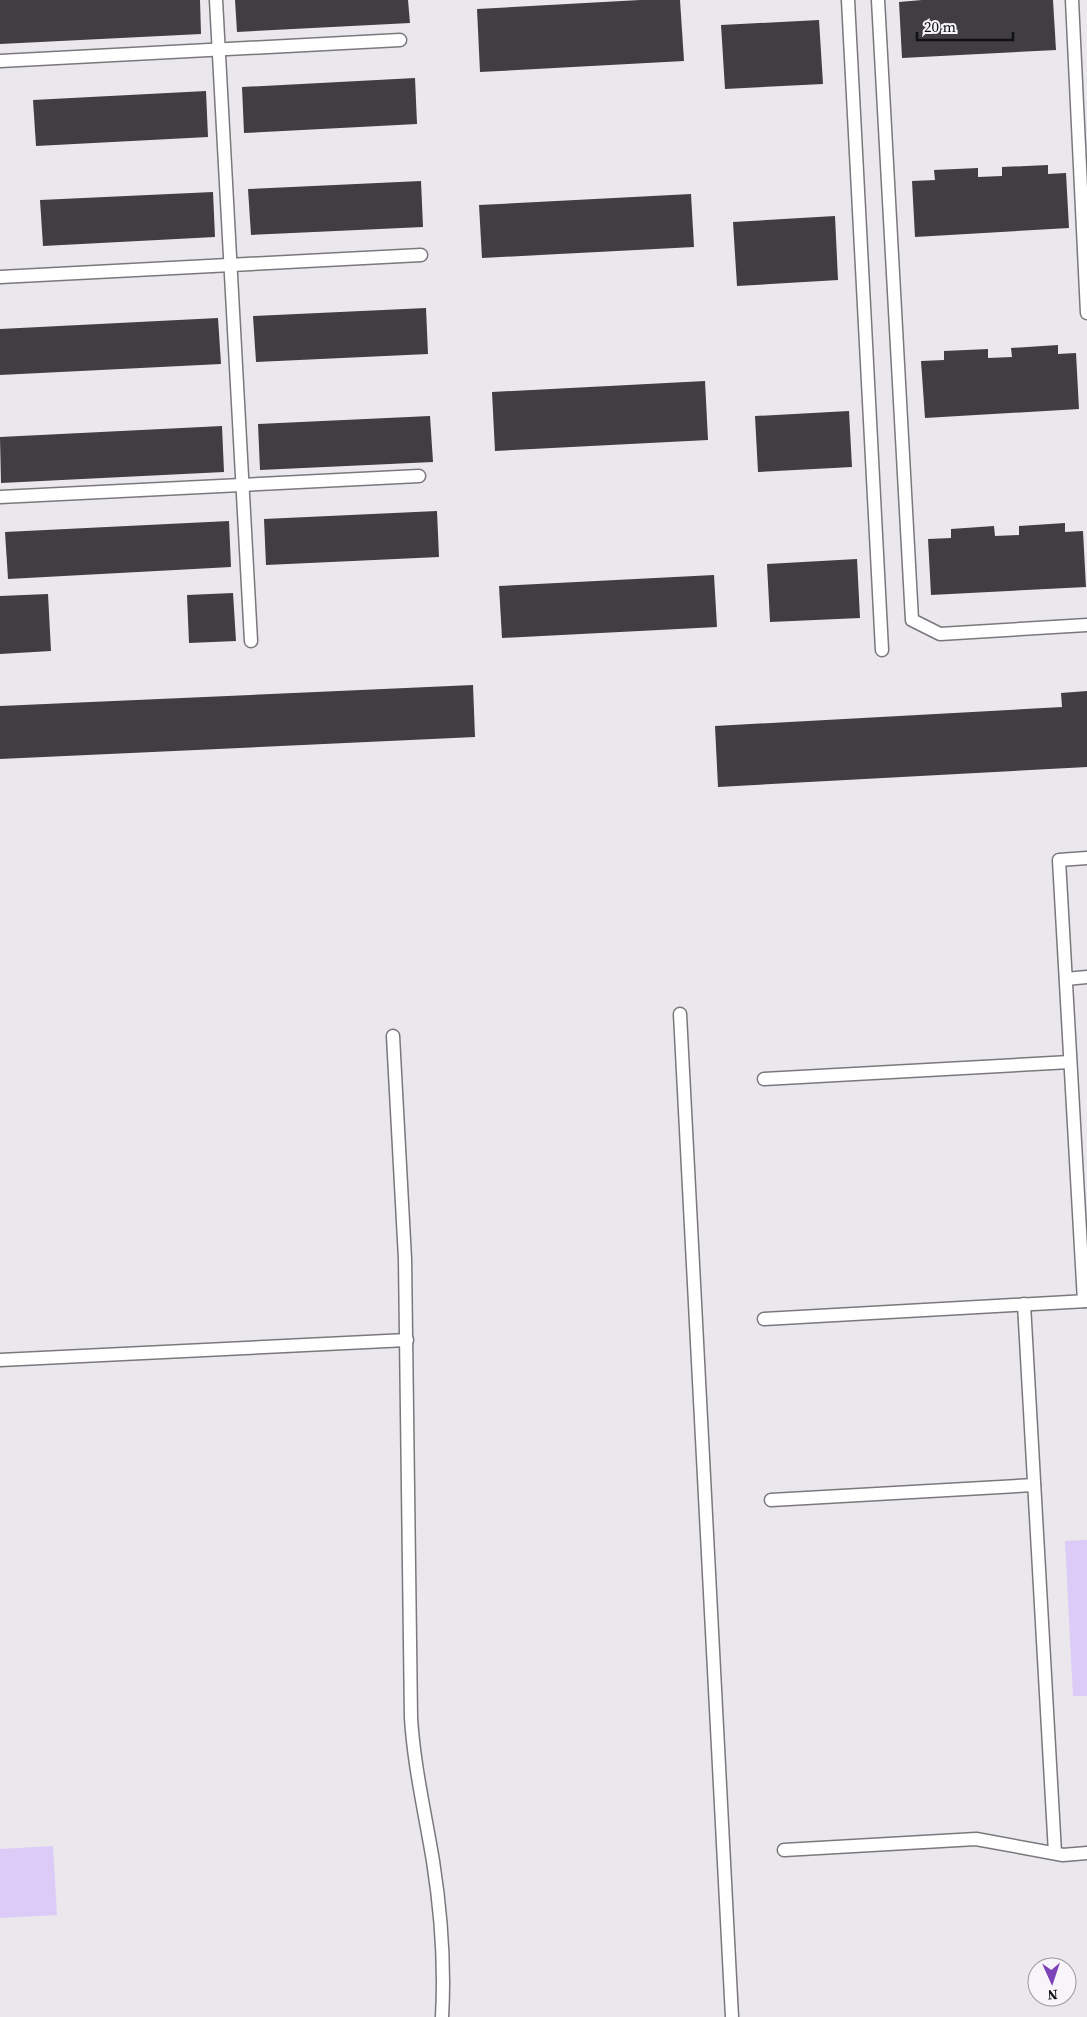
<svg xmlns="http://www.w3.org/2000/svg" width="1087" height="2017" viewBox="0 0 1087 2017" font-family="'Source Serif 4',serif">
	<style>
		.green { fill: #dccaf7 }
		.building { fill: #403e42 }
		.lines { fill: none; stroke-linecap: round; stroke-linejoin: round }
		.service-casing { stroke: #7a787c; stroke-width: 15 }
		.service { stroke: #fff; stroke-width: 12 }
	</style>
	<rect width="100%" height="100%" fill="#eae8ed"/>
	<g class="green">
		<polygon points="1087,1540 1087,1696 1073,1696 1065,1541"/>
		<polygon points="53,1846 57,1915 0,1918 0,1849"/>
	</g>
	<g class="building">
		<polygon points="0,0 200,0 201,34 0,44"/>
		<polygon points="235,0 408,0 410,23 237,32"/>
		<polygon points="640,0 680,0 684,61 480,72 477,9"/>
		<polygon points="922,0 1053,0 1056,50 902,58 899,2"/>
		<polygon points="819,20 823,84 725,89 721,25"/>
		<polygon points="415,78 417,124 244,133 242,87"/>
		<polygon points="206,91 208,137 36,146 33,100"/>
		<polygon points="1048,165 1048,174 1066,173 1069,228 915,237 912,181 935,180 934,170 978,168 978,177 1002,176 1002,167"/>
		<polygon points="421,181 423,227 251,235 248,189"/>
		<polygon points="213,192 215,237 43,246 40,200"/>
		<polygon points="691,194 694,247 482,258 479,205"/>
		<polygon points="835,216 838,280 737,286 733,222"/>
		<polygon points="426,308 428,354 256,362 253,316"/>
		<polygon points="218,318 221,364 0,375 0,329"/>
		<polygon points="1058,345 1058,354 1076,353 1079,409 925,418 921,361 944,360 944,351 988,349 988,358 1012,357 1011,348"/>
		<polygon points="705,381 708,440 495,451 492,392"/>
		<polygon points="849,411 852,467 758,472 755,416"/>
		<polygon points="430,416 433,462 260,470 258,424"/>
		<polygon points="222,426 224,472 1,483 0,437"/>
		<polygon points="437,511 439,557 266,565 264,519"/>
		<polygon points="229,521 231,567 8,579 5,532"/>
		<polygon points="1065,523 1065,532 1083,531 1086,587 931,595 928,539 951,538 951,529 994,526 995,536 1019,535 1019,526"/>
		<polygon points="857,559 860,618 770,622 767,564"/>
		<polygon points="714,575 717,627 502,638 499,586"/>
		<polygon points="233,593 236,641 189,643 187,595"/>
		<polygon points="48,594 51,651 0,654 0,596"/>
		<polygon points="473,685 475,737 0,759 0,706"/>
		<polygon points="1087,691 1087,767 718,787 715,726 1062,707 1061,693"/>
	</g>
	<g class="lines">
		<g class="service-casing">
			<g id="service">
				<polyline points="216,0 251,641"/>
				<polyline points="848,0 882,650"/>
				<polyline points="878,0 912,620 940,634 1087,625"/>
				<polyline points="1072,0 1087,313"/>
				<polyline points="0,61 400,40"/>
				<polyline points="0,277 421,255"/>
				<polyline points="0,497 419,476"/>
				<polyline points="1066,979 1087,977"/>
				<polyline points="680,1014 732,2017"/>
				<path d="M 393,1036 L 405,1259 L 411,1718 C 414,1766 425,1813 433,1861 C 441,1912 445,1965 442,2017"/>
				<polyline points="764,1079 1070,1062"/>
				<polyline points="1084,1301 1059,860 1087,858"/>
				<polyline points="1024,1304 1055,1853"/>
				<polyline points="764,1319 1087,1301"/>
				<polyline points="0,1360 407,1340"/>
				<polyline points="771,1500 1034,1485"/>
				<polyline points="784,1850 976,1839 1063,1855 1087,1853"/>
			</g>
		</g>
		<use href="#service" class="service"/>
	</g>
	<g transform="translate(1052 1982) rotate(177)"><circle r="24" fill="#f7f5fa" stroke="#9b9a9d"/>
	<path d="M0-4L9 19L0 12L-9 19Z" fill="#7c42b8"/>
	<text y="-8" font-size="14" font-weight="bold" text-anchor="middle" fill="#111112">N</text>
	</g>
	<path d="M917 32v8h96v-8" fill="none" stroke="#111112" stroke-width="2.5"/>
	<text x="924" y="32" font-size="15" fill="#111112" stroke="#f7f5fa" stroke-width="4" paint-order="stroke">20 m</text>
</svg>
